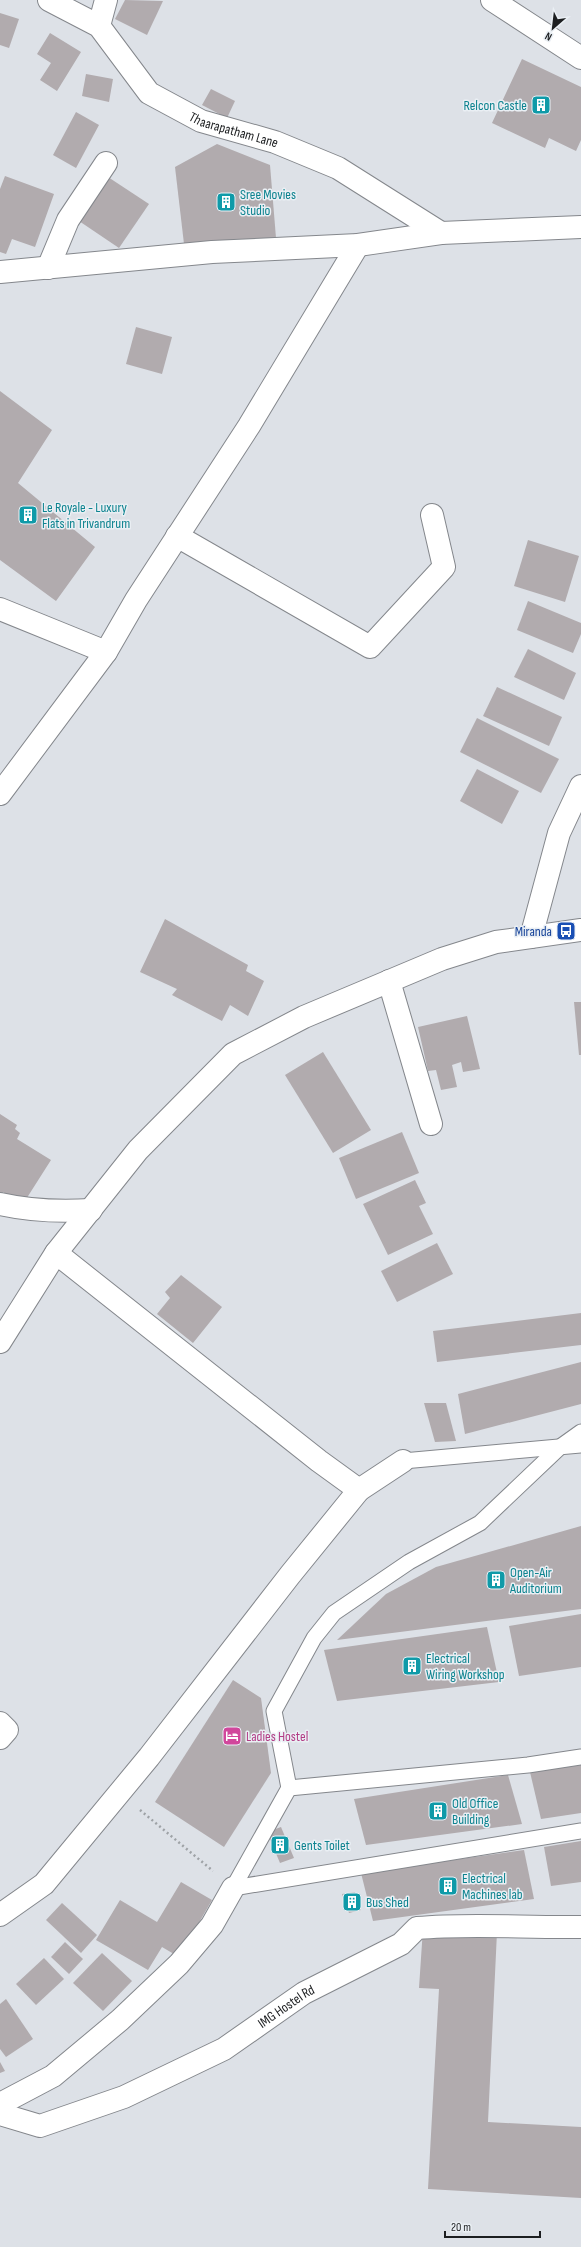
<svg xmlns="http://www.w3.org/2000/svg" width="581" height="2247" viewBox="0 0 581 2247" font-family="'Sofia Sans Condensed',sans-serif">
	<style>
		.building { fill: #b1abae }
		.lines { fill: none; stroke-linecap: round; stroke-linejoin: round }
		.service-casing { stroke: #84878c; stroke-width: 17 }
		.minor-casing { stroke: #84878c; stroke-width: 24 }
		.tertiary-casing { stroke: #84878c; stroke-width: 24 }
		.path { stroke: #9ea2a6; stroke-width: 2.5; stroke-dasharray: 2 3; stroke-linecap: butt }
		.service { stroke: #fff; stroke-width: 15 }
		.minor { stroke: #fff; stroke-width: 22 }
		.tertiary { stroke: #fff; stroke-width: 22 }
		.labels { text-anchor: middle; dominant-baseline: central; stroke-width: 3; stroke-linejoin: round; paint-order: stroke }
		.culture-label { font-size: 14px; fill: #0d838f; stroke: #eaeff4; text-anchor: start }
		.street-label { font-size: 14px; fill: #1c1e20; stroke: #eaeff4 }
		.transit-label { font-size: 14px; fill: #164399; stroke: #eaeff4; text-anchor: end }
		.hotel-label { font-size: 14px; fill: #b23c85; stroke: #eaeff4; text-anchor: start }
	</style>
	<rect width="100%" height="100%" fill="#dde1e7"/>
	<g class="building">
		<polygon points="125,0 163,1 147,35 115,19"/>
		<polygon points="0,13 19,19 9,48 0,45"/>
		<polygon points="50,33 81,52 57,91 40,80 51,63 37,54"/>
		<polygon points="522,59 581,87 581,140 576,151 549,138 545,148 492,123"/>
		<polygon points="86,74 113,79 109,102 82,96"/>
		<polygon points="211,89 235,101 227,118 202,105"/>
		<polygon points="76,112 99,125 76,168 53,155"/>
		<polygon points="217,144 270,165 276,238 184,244 175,167"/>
		<polygon points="5,176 54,194 35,247 12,239 6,254 0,252 0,189"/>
		<polygon points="108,177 149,204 119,248 79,221"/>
		<polygon points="136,327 172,337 162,374 126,364"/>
		<polygon points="0,391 52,430 18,483 95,547 56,601 0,560"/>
		<polygon points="528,540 579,556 565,602 514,586"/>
		<polygon points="528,601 581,623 581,634 573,653 517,630"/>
		<polygon points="528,649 576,673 564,700 514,677"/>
		<polygon points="497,687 562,717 549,746 483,716"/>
		<polygon points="477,718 559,759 541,793 460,752"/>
		<polygon points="477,769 519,791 502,824 460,801"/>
		<polygon points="165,919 248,965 246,971 264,981 248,1016 230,1005 222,1021 172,995 177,989 140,972"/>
		<polygon points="574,1002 581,1002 581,1055 579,1055"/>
		<polygon points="467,1016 480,1069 463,1072 461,1062 452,1065 457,1087 441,1090 436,1070 428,1071 418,1027"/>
		<polygon points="323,1052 371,1130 333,1153 285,1075"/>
		<polygon points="0,1114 17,1125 15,1129 20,1133 17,1139 51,1160 23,1204 3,1192 0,1198"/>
		<polygon points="402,1132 419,1173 356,1199 339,1158"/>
		<polygon points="415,1180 426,1203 419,1206 433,1234 388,1255 363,1204"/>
		<polygon points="437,1243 453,1274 397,1302 381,1271"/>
		<polygon points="181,1275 222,1307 193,1343 157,1314 170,1298 165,1292"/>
		<polygon points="581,1313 581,1345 437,1362 433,1331"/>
		<polygon points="581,1362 581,1404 465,1434 458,1394"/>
		<polygon points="424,1403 446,1403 456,1441 435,1442"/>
		<polygon points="581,1526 581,1609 337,1640 386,1594 436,1567"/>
		<polygon points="581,1614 581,1667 519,1676 509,1626"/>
		<polygon points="487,1627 499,1682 337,1701 324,1650"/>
		<polygon points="233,1680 261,1698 271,1773 224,1847 155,1802"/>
		<polygon points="581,1765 581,1813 541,1819 530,1772"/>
		<polygon points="508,1775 522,1824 366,1845 354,1799"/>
		<polygon points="281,1827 294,1858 280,1863 267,1832"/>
		<polygon points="581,1841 581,1882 551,1886 544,1847"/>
		<polygon points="524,1850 534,1899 373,1921 361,1873"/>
		<polygon points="181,1882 212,1900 179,1957 162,1947 148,1970 96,1940 120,1900 157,1922"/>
		<polygon points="355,1892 361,1910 349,1913 342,1894"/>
		<polygon points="62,1903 97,1935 81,1953 46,1920"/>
		<polygon points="423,1928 497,1932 488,2122 581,2127 581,2198 428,2189 439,1989 419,1988"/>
		<polygon points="65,1942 83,1959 69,1974 51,1957"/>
		<polygon points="102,1953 132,1981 103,2011 73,1983"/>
		<polygon points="44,1958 64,1979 36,2005 16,1984"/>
		<polygon points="6,1999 33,2039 6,2057 0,2049 0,2004"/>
		<polygon points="0,2062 5,2071 0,2073"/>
	</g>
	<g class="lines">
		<g class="service-casing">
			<g id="service">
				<polyline points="403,1461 581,1445"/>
				<polyline points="289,1788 528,1765 581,1757"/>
				<polyline points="233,1888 289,1788 274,1711 314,1638 334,1613 409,1562 480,1523 560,1447 581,1432"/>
				<polyline points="233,1888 581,1831"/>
			</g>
		</g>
		<g class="minor-casing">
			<g id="minor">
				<path id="s1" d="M 49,0 L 99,26 L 149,93 L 201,121 L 275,142 L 338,168 L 441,233"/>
				<polyline points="492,0 581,58"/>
				<polyline points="99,26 106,0"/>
				<polyline points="48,268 68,220 106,163"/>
				<polyline points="177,536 370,647 444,567 432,515"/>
				<polyline points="0,609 106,652"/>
				<polyline points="0,794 106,652 136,600 249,426 358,245"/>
				<polyline points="389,981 431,1124"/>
				<path d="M 0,1204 C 31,1211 59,1212 91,1210"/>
				<polyline points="56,1253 319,1461 359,1490 403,1461"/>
				<polyline points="0,1723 7,1730 0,1738"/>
				<polyline points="0,1915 44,1884 149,1757 290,1575 359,1490"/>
				<polyline points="0,2104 53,2076 120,2020 179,1964 212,1925 233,1888"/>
				<path id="s2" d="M 0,2114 L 40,2126 L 124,2097 L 224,2049 L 304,1993 L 401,1944 L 417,1928 C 472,1923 526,1928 581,1927"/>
			</g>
		</g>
		<g class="tertiary-casing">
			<g id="tertiary">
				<polyline points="0,272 212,252 358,245 441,233 581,227"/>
				<polyline points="531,937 559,833 581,786"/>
				<polyline points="0,1342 56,1253 138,1150 233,1054 304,1017 442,959 496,942 581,930"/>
			</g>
		</g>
		<polyline class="path" points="140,1810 213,1871"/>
		<use href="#service" class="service"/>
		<use href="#minor" class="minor"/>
		<use href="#tertiary" class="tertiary"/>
	</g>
	<defs>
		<g id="building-square" transform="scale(1)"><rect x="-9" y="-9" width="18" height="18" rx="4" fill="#0f9aa8" stroke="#eaeff4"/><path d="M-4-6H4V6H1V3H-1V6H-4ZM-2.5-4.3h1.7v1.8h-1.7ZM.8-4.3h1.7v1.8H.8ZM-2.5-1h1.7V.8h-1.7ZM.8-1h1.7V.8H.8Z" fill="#fff"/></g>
		<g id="bus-square" transform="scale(1)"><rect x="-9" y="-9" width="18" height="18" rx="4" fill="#1a4fb4" stroke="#eaeff4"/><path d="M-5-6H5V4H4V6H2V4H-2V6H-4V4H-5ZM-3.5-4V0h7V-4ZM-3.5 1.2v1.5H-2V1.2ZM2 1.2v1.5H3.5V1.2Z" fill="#fff"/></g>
		<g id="hotel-square" transform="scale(1)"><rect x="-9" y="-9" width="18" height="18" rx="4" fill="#d1479c" stroke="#eaeff4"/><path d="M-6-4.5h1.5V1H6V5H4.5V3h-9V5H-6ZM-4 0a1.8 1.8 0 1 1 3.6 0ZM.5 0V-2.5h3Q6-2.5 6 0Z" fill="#fff"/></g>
	</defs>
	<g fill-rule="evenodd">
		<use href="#building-square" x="541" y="105"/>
		<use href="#building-square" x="226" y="202"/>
		<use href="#building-square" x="28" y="515"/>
		<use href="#bus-square" x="566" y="931"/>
		<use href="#building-square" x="496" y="1580"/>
		<use href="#building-square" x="412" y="1666"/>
		<use href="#hotel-square" x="232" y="1736"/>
		<use href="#building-square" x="438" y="1811"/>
		<use href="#building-square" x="280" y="1845"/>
		<use href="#building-square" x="448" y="1886"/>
		<use href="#building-square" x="352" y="1902"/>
	</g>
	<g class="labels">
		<g class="culture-label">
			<text x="527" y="105" text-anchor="end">Relcon Castle</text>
			<text x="240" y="194">Sree Movies<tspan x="240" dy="16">Studio</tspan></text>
			<text x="42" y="507">Le Royale - Luxury<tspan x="42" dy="16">Flats in Trivandrum</tspan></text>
			<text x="510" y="1572">Open-Air<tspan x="510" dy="16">Auditorium</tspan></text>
			<text x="426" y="1658">Electrical<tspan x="426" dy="16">Wiring Workshop</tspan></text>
			<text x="452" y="1803">Old Office<tspan x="452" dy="16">Building</tspan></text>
			<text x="294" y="1845">Gents Toilet</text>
			<text x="462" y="1878">Electrical<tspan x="462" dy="16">Machines lab</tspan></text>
			<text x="366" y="1902">Bus Shed</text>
		</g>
		<g class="street-label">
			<text stroke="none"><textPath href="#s1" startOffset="233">Thaarapatham Lane</textPath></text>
			<text stroke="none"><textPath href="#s2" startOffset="317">IMG Hostel Rd</textPath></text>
		</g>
		<g class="transit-label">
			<text x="552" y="931">Miranda</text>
		</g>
		<g class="hotel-label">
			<text x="246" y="1736">Ladies Hostel</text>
		</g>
	</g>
	<g transform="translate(553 28) rotate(208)" stroke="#eaeff4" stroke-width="3" paint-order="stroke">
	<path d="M0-3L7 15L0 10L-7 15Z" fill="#1c1e20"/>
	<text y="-6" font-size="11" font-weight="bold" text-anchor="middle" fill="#1c1e20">N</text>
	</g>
	<path d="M445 2231v6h95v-6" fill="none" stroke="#1c1e20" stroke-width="2"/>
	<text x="451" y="2231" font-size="12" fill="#1c1e20" stroke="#eaeff4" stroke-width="3" paint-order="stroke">20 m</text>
</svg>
